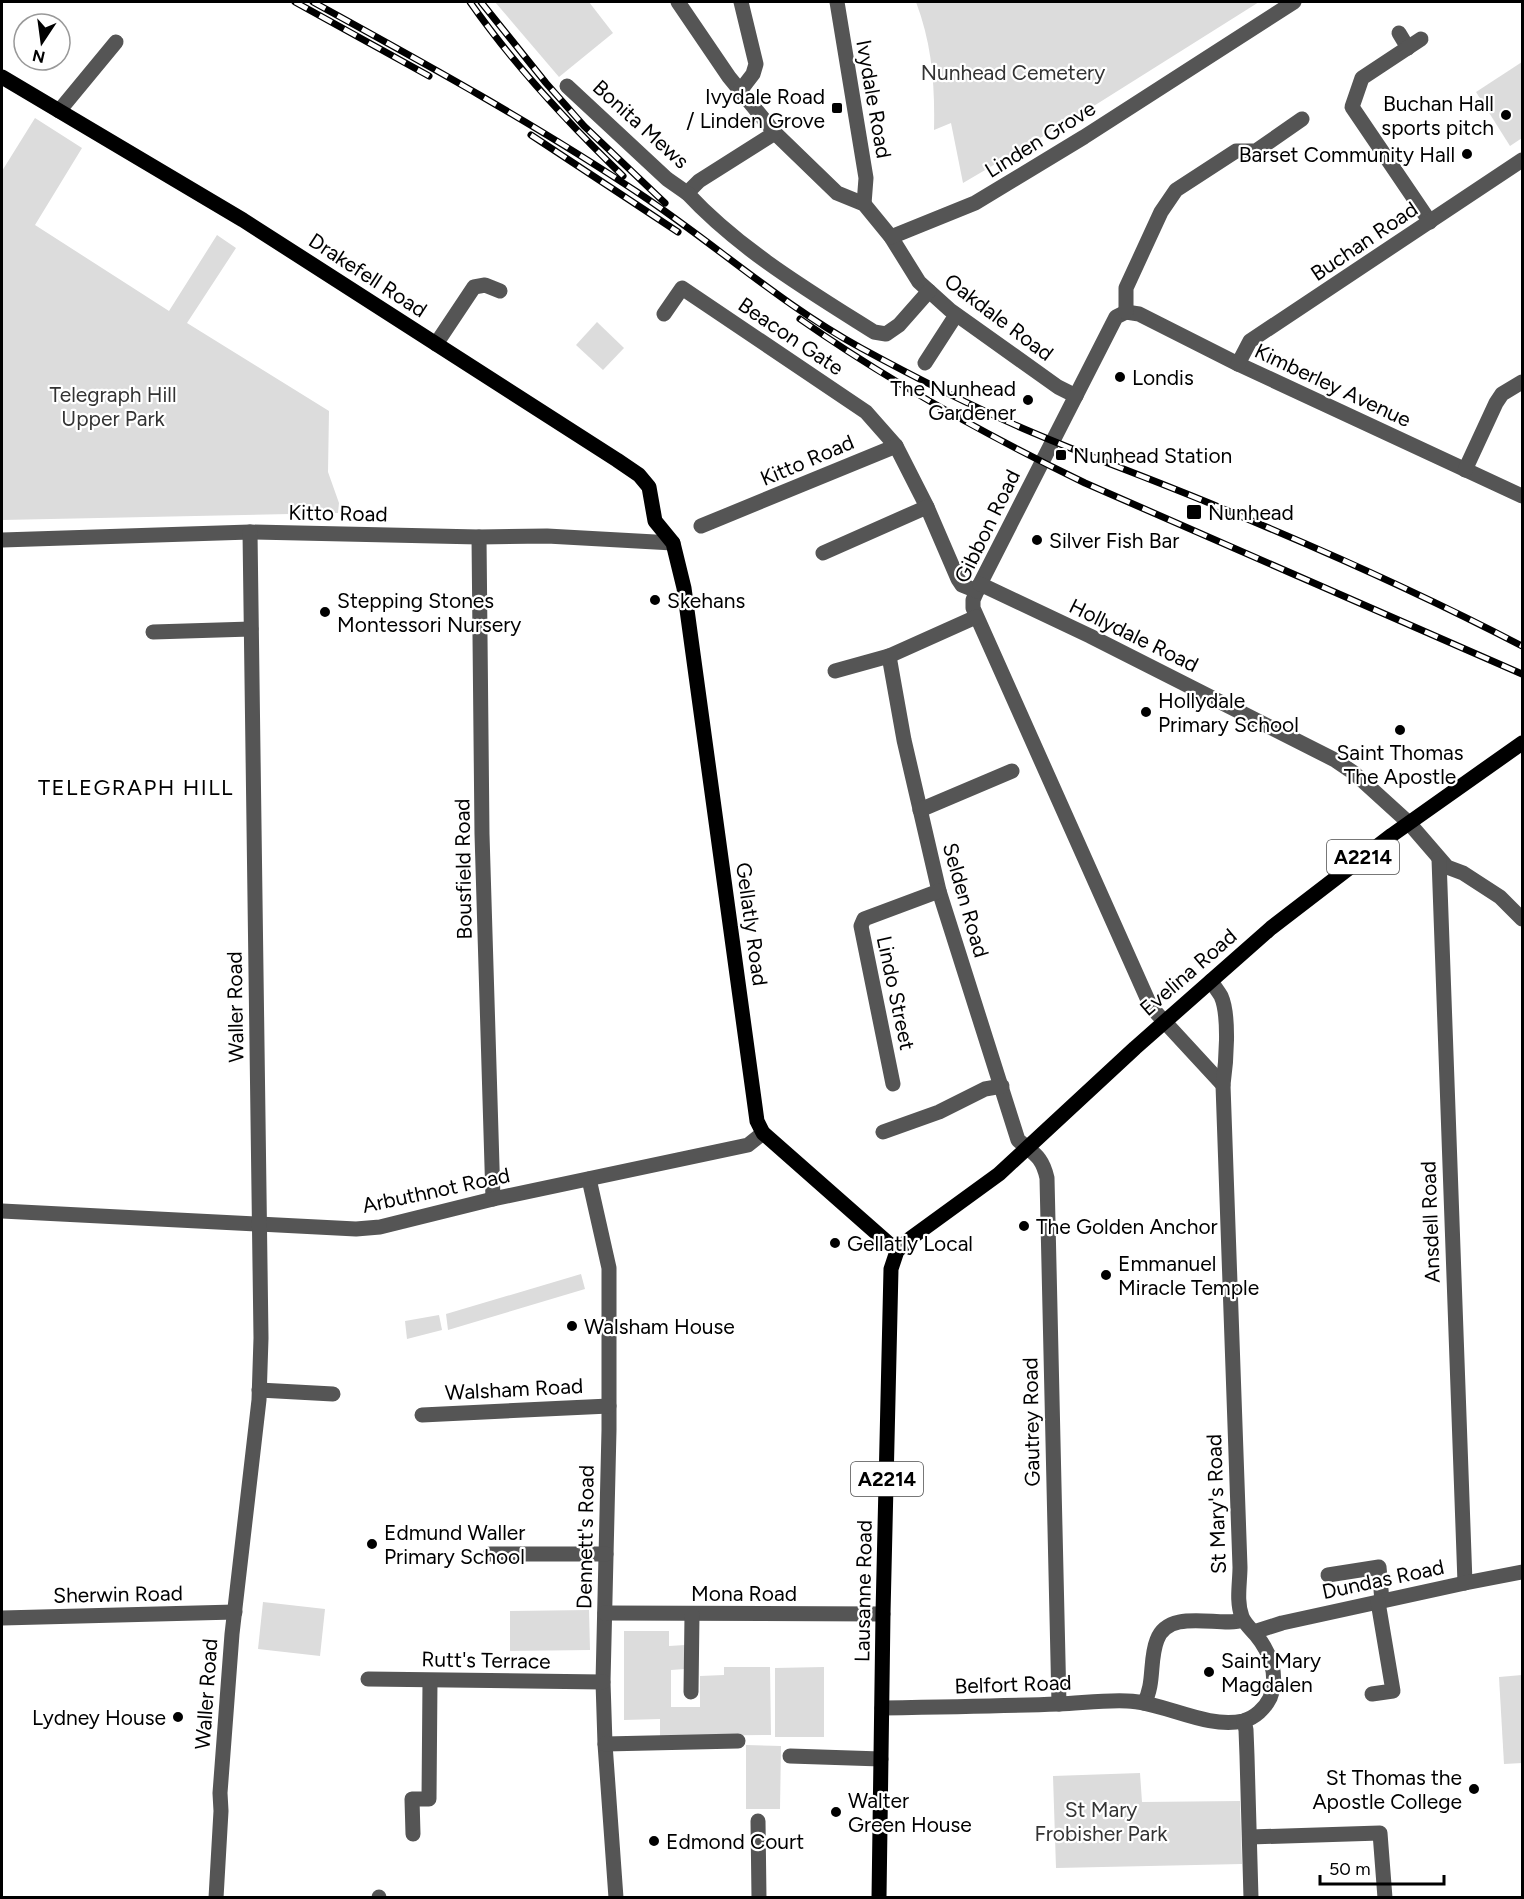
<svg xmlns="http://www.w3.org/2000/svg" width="1524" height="1899" viewBox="0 0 1524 1899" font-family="Figtree,sans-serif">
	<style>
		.green { fill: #dcdcdc }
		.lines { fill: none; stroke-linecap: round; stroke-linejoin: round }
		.minor { stroke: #555; stroke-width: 15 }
		.major { stroke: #000; stroke-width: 15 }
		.rail-casing { stroke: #000; stroke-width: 7 }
		.rail { stroke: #fff; stroke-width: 4.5; stroke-dasharray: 14; stroke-linecap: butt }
		.poi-dot { fill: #000; stroke: #fff; stroke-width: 2 }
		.labels { text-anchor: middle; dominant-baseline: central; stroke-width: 4.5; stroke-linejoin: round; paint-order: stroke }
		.shield { fill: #fff; stroke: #4c4c4c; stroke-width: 1.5 }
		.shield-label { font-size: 20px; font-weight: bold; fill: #000 }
		.park-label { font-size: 21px; fill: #333; stroke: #fff }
		.poi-label { font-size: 21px; fill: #000; stroke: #fff; text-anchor: start }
		.street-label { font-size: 21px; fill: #000; stroke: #fff }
		.neighbourhood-label { font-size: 22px; letter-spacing: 1.5px; fill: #000; stroke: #fff }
	</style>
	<rect width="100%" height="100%" fill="#fff"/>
	<g class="green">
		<polygon points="495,2 589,2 613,33 559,77"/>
		<path d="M 916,2 L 1259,2 L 1081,114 L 963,183 L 951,123 L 934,130 C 935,85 932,44 916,2 Z"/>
		<polygon points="1522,62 1522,138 1510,146 1476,92"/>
		<polygon points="35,118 82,148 35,225 169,311 217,235 236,248 187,323 329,411 328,472 339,503 338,513 2,520 2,171"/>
		<polygon points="597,322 624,348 603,370 576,345"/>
		<polygon points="581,1274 585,1289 448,1330 446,1314"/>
		<polygon points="439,1315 442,1330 407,1339 405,1321"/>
		<polygon points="263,1602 325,1609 320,1656 258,1649"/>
		<polygon points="589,1610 590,1650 510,1651 510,1611"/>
		<polygon points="624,1631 669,1631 669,1646 685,1645 685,1669 671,1670 671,1707 700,1707 700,1676 724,1675 724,1667 770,1667 771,1735 660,1736 660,1719 624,1720"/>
		<polygon points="824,1667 824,1737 775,1737 775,1668"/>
		<polygon points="1522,1675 1522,1763 1504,1764 1499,1677"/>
		<polygon points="746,1745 781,1746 780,1809 746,1809"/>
		<polygon points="1140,1773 1142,1802 1240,1801 1242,1864 1056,1868 1053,1776"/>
	</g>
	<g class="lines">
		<g class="minor">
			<polyline points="678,2 729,77 775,133 837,193 864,204 891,237 919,282 950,310 1058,387 1076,396"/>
			<polyline points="837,2 866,178 864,204"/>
			<polyline points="1399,33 1408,48"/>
			<polyline points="1421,39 1362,78 1352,107 1430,222"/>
			<polyline points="567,86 667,179 687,193 699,181 775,133"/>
			<polyline points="740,91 753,74 756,64 741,2"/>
			<polyline points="59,111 116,42"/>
			<path d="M 687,193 C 740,250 809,291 874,332 L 886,334 L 899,325 L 929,291"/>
			<polyline points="891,237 975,203 1084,137 1294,2"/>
			<polyline points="1126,312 1116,317 980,584 973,600 973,608 1151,1007 1223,1085"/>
			<polyline points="1126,312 1139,314 1238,364 1522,496"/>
			<polyline points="1126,312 1126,288 1161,212 1176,190 1236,151 1256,151 1302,119"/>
			<polyline points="664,314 682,288 866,412 896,446 927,507 958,579 962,585 977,591"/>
			<polyline points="436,344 474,287 485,285 500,291"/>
			<polyline points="925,363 956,315"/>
			<polyline points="1238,364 1250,341 1522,160"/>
			<polyline points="1465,470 1496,403 1502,394 1522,382"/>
			<polyline points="701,526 896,446"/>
			<polyline points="479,537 482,834 493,1199"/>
			<polyline points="2,540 250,532 479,537 547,536 673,543"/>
			<polyline points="823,553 927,507"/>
			<polyline points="980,584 1090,636 1335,760 1354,773 1409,823 1447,867 1463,873 1500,897 1522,919"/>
			<polyline points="153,632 251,629"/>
			<path d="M 889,656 L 904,740 L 939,891 L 1018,1140 C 1034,1154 1042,1156 1047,1178 L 1059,1704"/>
			<polyline points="835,671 889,656 976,617"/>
			<polyline points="920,810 1012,771"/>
			<polyline points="1439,859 1465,1583"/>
			<polyline points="893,1084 861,926 864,919 939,891"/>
			<polyline points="883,1132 939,1112 985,1089 1002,1086"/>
			<polyline points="589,1179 609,1268 609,1430 603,1682 605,1744 616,1898"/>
			<polyline points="2,1211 356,1229 380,1227 493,1199 748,1145 763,1133"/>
			<polyline points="259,1390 333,1394"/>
			<polyline points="422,1415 609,1406"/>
			<polyline points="490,1554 606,1554"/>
			<polyline points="1328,1575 1379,1567 1382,1601"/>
			<polyline points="605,1613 883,1614"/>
			<polyline points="2,1618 235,1612"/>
			<polyline points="1254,1632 1282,1623 1465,1583 1522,1572"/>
			<polyline points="368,1679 603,1682"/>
			<polyline points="691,1692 692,1615"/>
			<polyline points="1372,1694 1393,1691 1378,1602"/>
			<path d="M 1144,1703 C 1155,1684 1149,1660 1157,1640 C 1169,1607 1221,1628 1243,1620"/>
			<path d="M 882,1708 C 941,1707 1000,1706 1059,1704 C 1082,1703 1105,1700 1127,1701 C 1164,1702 1205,1729 1243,1721 C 1255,1718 1265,1708 1270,1698 C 1279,1675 1270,1652 1256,1635 C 1251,1629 1245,1624 1242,1617 C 1236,1601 1240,1583 1240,1567 L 1223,1085 C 1226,1064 1230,1016 1221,996 C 1218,991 1214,986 1211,981"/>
			<polyline points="1244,1721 1246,1730 1247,1756 1251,1898"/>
			<polyline points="605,1744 738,1741"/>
			<polyline points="790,1756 881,1759"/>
			<polyline points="758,1821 759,1898"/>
			<polyline points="413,1834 412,1799 429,1799 430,1681"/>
			<polyline points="1250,1837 1380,1833 1385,1898"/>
			<polyline points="379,1897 379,1898"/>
			<polyline points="216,1898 221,1811 220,1793 232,1634 259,1400 261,1338 250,532"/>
		</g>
		<g class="major">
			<polyline points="2,77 243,220 617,460 639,475 649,487 655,521 673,543 684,588 757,1121 763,1133 897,1251"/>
			<polyline points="879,1898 883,1614 891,1269 897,1251 911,1238 999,1174 1135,1048 1271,928 1392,835 1522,743"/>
		</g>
		<g class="rail-casing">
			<g id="rail">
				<polyline points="295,2 429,76"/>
				<path d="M 313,2 C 424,63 535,124 640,194 C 715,244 782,305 861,348 C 916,378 971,406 1029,431 C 1092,458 1157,481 1221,508 C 1323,550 1424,595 1522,646"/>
				<path d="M 470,2 C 514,65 567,122 623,176"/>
				<polyline points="481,2 546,83 584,126 665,203"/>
				<polyline points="531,135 678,232"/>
				<path d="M 800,319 C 890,382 986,435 1085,483 L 1522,674"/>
			</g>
		</g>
		<use href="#rail" class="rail"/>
	</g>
	<g class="poi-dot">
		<rect x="831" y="102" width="12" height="12" rx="3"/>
		<circle cx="1506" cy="115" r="6"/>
		<circle cx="1467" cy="154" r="6"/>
		<circle cx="1120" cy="377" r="6"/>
		<circle cx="1028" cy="400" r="6"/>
		<rect x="1055" y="449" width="12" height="12" rx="3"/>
		<rect x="1186" y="504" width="16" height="16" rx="3"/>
		<circle cx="1037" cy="540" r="6"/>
		<circle cx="655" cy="600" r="6"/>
		<circle cx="325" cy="612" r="6"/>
		<circle cx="1146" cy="712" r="6"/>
		<circle cx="1400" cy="730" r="6"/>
		<circle cx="1024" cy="1226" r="6"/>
		<circle cx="835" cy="1243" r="6"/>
		<circle cx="1106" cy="1275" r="6"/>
		<circle cx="572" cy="1326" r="6"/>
		<circle cx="372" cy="1544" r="6"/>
		<circle cx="1209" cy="1672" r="6"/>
		<circle cx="178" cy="1717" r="6"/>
		<circle cx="1474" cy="1789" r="6"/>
		<circle cx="836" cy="1812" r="6"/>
		<circle cx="654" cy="1841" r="6"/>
	</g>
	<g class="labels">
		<g class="shield">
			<rect x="1327" y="840" width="72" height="34" rx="4.5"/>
			<rect x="851" y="1462" width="72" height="34" rx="4.5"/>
		</g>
		<g class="shield-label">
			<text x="1363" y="857">A2214</text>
			<text x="887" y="1479">A2214</text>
		</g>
		<g class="park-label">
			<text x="1013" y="72">Nunhead Cemetery</text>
			<text x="113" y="394">Telegraph Hill<tspan x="113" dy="24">Upper Park</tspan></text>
			<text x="1101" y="1809">St Mary<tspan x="1101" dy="24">Frobisher Park</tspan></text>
		</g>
		<g class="poi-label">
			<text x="825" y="96" text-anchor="end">Ivydale Road<tspan x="825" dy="24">/ Linden Grove</tspan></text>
			<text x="1494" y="103" text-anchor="end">Buchan Hall<tspan x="1494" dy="24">sports pitch</tspan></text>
			<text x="1455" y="154" text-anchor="end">Barset Community Hall</text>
			<text x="1132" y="377">Londis</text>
			<text x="1016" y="388" text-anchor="end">The Nunhead<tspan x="1016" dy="24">Gardener</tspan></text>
			<text x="1073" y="455">Nunhead Station</text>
			<text x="1208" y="512">Nunhead</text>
			<text x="1049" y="540">Silver Fish Bar</text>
			<text x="337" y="600">Stepping Stones<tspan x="337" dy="24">Montessori Nursery</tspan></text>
			<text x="667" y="600">Skehans</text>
			<text x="1158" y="700">Hollydale<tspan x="1158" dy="24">Primary School</tspan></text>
			<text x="1400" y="752" text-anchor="middle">Saint Thomas<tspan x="1400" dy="24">The Apostle</tspan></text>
			<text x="1036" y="1226">The Golden Anchor</text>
			<text x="847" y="1243">Gellatly Local</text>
			<text x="1118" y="1263">Emmanuel<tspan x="1118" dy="24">Miracle Temple</tspan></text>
			<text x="584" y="1326">Walsham House</text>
			<text x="384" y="1532">Edmund Waller<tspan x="384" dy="24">Primary School</tspan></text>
			<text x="1221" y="1660">Saint Mary<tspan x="1221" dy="24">Magdalen</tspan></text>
			<text x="166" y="1717" text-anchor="end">Lydney House</text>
			<text x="1462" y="1777" text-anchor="end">St Thomas the<tspan x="1462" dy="24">Apostle College</tspan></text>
			<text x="848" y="1800">Walter<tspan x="848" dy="24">Green House</tspan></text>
			<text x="666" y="1841">Edmond Court</text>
		</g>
		<g class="street-label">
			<text transform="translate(874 99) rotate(80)">Ivydale Road</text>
			<text transform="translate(641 124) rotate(42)">Bonita Mews</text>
			<text transform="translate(1040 139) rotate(-32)">Linden Grove</text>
			<text transform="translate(1364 241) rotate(-34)">Buchan Road</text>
			<text transform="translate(368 275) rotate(33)">Drakefell Road</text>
			<text transform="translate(999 317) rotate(37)">Oakdale Road</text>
			<text transform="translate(791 336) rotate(34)">Beacon Gate</text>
			<text transform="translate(1333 385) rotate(25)">Kimberley Avenue</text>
			<text transform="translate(807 460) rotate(-23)">Kitto Road</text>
			<text transform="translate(338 513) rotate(1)">Kitto Road</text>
			<text transform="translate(987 526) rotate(-64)">Gibbon Road</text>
			<text transform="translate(1134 635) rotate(26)">Hollydale Road</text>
			<text transform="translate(463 869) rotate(-91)">Bousfield Road</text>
			<text transform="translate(966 900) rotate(74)">Selden Road</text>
			<text transform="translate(752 924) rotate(82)">Gellatly Road</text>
			<text transform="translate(1188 972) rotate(-41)">Evelina Road</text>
			<text transform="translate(896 993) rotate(78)">Lindo Street</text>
			<text transform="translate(235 1007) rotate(-91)">Waller Road</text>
			<text transform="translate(436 1190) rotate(-12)">Arbuthnot Road</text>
			<text transform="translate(1430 1222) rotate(-92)">Ansdell Road</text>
			<text transform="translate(514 1389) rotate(-3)">Walsham Road</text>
			<text transform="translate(1031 1422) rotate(-91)">Gautrey Road</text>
			<text transform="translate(1216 1504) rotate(-92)">St Mary's Road</text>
			<text transform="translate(585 1537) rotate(-89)">Dennett's Road</text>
			<text transform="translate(1383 1579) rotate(-12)">Dundas Road</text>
			<text transform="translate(863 1591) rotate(-89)">Lausanne Road</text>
			<text x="744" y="1593">Mona Road</text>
			<text transform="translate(118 1594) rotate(-1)">Sherwin Road</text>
			<text transform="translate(486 1660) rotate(1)">Rutt's Terrace</text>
			<text transform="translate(1013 1684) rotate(-2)">Belfort Road</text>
			<text transform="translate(206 1694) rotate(-86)">Waller Road</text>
		</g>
		<g class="neighbourhood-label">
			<text x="136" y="787">TELEGRAPH HILL</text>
		</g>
	</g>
	<rect width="1524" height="1899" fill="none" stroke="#000000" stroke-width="6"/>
	<g transform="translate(42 42) rotate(193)"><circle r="28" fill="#ffffff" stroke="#999999" stroke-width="1.5"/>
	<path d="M0-4.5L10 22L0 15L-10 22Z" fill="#000000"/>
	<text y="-9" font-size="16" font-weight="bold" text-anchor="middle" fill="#000000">N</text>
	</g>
	<path d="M1320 1875v9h124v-9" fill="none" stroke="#000000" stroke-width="3"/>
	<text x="1329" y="1875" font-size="18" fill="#000000" stroke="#ffffff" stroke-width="4.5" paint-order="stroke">50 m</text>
</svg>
